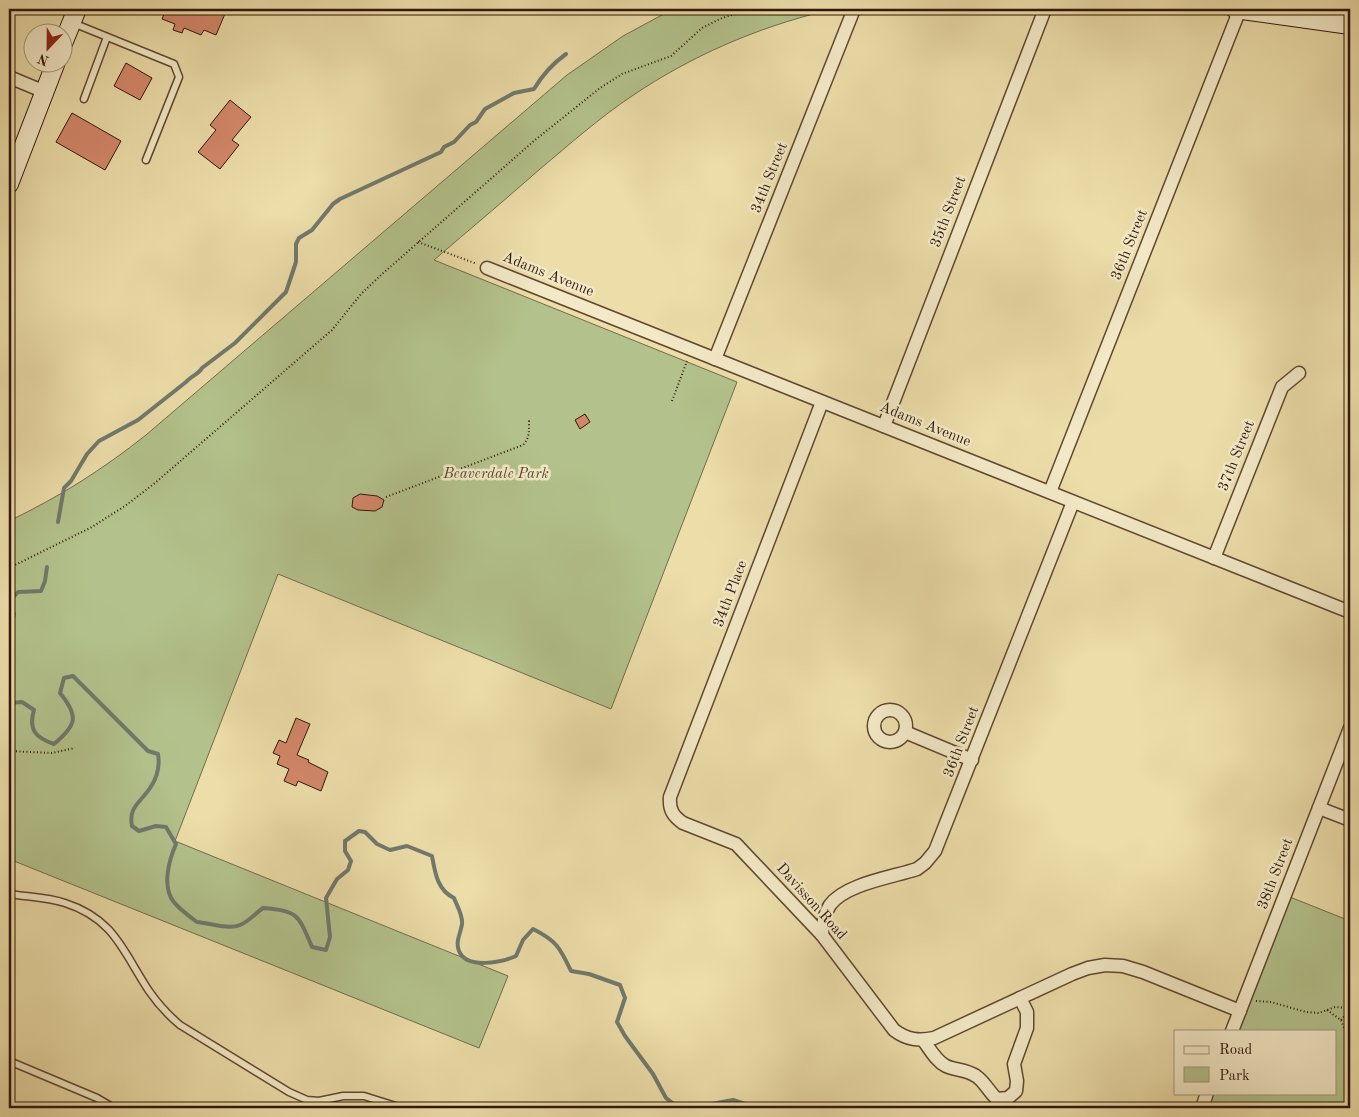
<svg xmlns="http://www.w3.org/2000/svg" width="1359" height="1117" viewBox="0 0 1359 1117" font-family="'Old Standard TT',serif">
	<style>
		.green { fill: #b3c28c; stroke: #726c4a }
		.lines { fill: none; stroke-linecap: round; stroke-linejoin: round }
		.stream { stroke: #70796d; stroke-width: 4 }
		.building { fill: #d3876a; stroke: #301708 }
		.lane-casing { stroke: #5f4830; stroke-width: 9 }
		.street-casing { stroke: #5f4830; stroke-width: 15 }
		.secondary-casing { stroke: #301708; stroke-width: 20 }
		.path { stroke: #301708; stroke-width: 2; stroke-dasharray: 1 2.5; stroke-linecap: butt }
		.lane { stroke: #f3e9c7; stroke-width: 6 }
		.street { stroke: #f3e9c7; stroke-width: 12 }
		.secondary { stroke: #f3e9c7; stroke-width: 18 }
		.labels { text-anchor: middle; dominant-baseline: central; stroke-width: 5; stroke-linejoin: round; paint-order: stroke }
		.street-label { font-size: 15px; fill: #301708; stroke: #f3e9c7 }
		.park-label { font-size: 15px; font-style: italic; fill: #574a30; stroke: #f3e9c7 }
	</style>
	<rect width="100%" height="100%" fill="#ecdda9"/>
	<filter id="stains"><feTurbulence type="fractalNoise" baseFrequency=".004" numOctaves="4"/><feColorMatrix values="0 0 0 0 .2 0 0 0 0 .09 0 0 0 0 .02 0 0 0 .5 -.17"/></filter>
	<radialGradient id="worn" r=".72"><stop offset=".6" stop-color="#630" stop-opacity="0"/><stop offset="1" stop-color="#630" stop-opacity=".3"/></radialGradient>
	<g class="green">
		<path d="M 673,9 L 819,9 L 825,11 C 756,28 691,56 632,96 C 599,118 570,144 540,169 C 505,200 469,230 434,260 L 737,382 L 611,709 L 278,574 L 175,841 L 508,976 L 479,1048 L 9,859 L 9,521 C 59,497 102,470 146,435 L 567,75 L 623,36 Z"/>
		<polygon points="1285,895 1350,921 1350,1108 1202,1108 1207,1093 1335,1093 1335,1031 1232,1031"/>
	</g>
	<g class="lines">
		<g class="stream">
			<path d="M 58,522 L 64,488 L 71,481 L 87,454 L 99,441 L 138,420 L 186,382 C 191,376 199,374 202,368 L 235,343 L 286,292 L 296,262 L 296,244 L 299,238 L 312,230 L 333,204 L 340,199 L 441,152 L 444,147 L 454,142 L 470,125 L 476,122 L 485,109 L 514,93 L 534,89 C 543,74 552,64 566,54"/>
			<polyline points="9,602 18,592 41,591 45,581 47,567"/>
			<polyline points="9,603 14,614 9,635"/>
			<path d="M 9,703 L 22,702 L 34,710 C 28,730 36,738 54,744 C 77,725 79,716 60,693 L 64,678 L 73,676 L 148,751 L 158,754 C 160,766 157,778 150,788 C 141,802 128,807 132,826 L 139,831 L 156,826 L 166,827 L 176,844 C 169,860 162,885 173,901 C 179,909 189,916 197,922 C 209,923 229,930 240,925 C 248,922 256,913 263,908 C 298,911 298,914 312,947 L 326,950 L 330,937 L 326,898 L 337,879 L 348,870 L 351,861 L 345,851 L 345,841 L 359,831 L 365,832 L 377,844 L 390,850 L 407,846 L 432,856 C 435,872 437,890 454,898 C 457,906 463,915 462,924 C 461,933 455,941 459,951 C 467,970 502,962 516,956 L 523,940 L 533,929 C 557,941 560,948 571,971 L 589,974 L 620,985 L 625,998 L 617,1022 L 625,1036 L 653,1074 L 666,1098 L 675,1105 L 701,1106 L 733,1100 L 757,1108"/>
		</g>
	</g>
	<g class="building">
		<polygon points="166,9 227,9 216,35 204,30 201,35 184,28 182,33 173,30 175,24 162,19"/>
		<polygon points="126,63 152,78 140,100 114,86"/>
		<polygon points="230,100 251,117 232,140 239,145 220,169 198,152 216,130 210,125"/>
		<polygon points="72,113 121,141 105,170 56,142"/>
		<polygon points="585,414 590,422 580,429 575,420"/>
		<polygon points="360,494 377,496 384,500 382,507 375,511 358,510 352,507 353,498"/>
		<polygon points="296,718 310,724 297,755 309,760 308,762 328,772 321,791 298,781 296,786 284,781 289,769 277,764 280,756 273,753 279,740 286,743"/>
	</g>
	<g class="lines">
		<g class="lane-casing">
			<g id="lane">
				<polyline points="73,23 174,64 179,77 146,160"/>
				<polyline points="84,99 107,37"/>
				<path d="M 9,894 C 28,897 47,897 65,903 C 115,919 123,952 149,991 C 158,1004 168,1015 180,1025 L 289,1092 L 307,1100 L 319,1101 L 343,1096 L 364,1096 L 402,1108"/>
				<polyline points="9,1061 97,1098 114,1108"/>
			</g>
		</g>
		<g class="street-casing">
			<g id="street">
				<polyline points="9,77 45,92"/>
				<polyline points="487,268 1350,612"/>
				<polyline points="715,359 854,9"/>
				<path d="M 822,402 L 670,797 C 669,810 673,816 683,823 L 736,844 L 822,935 L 894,1030 C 907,1040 919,1041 934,1038 L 1072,974 L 1088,968 L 1105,965 L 1123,966 L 1143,972 L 1240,1011"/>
				<polyline points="884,426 1045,9"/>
				<polyline points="1050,492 1240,9"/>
				<polyline points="1214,558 1282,387 1299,373"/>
				<circle cx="890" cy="726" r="16"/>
				<polyline points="905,732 972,760"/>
				<polyline points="1319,808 1350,820"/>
				<path d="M 822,935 C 823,924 824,914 830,905 C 845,884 893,877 917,869 L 925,863 L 935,851 L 1073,502"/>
				<polyline points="1232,1031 1350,728"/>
				<path d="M 923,1040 C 930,1049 936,1061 946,1066 C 954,1070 966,1069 976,1076 C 984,1081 989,1092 997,1099 L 1008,1098 L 1016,1091 L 1017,1081 L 1014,1064 L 1027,1028 L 1027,1012 L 1020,998"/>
				<polyline points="1202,1108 1207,1093"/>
			</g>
		</g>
		<g class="secondary-casing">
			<g id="secondary">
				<polyline points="1235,9 1350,25"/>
				<polyline points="62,46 77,9"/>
				<polyline points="9,184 56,62"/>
			</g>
		</g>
		<g class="path">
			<polyline points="418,242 477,264"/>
			<polyline points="672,401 687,361"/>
			<path d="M 386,497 L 523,445 C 530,438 529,430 529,420"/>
			<polyline points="9,568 92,527 125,506 155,483 332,330 361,294 381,275 535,140 600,88 622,74 671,56 702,28 722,18 753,9"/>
			<polyline points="9,751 52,753 75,748"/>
			<polyline points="1256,1001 1271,1002 1306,1012 1319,1013 1335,1007 1350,1008"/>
			<polyline points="1327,1010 1341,1020 1347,1036 1350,1039"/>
			<polyline points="1341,1020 1350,1009"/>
		</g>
		<use href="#lane" class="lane"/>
		<use href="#street" class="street"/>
		<use href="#secondary" class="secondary"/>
	</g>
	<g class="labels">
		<g class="street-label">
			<text transform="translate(770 178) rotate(-68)">34th Street</text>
			<text transform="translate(949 212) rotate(-69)">35th Street</text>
			<text transform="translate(1130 245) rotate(-68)">36th Street</text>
			<text transform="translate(548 275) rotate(22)">Adams Avenue</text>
			<text transform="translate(925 425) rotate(22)">Adams Avenue</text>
			<text transform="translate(1237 456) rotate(-68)">37th Street</text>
			<text transform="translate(731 594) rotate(-69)">34th Place</text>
			<text transform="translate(962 742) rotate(-69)">36th Street</text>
			<text transform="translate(1276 874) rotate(-69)">38th Street</text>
			<text transform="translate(811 902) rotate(48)">Davisson Road</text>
		</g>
		<g class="park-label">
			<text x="496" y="474">Beaverdale Park</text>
		</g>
	</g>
	<rect width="1359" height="1117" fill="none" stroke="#ecdda9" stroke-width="30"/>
	<rect x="10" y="10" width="1339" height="1097" fill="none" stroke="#301708" stroke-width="2.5"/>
	<rect x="15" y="15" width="1329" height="1087" fill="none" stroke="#301708"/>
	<rect x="1174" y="1030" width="162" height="65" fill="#f3e9c7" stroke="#a5957b"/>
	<rect x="1184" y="1046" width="25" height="8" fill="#f3e9c7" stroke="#a5957b"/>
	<text x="1219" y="1054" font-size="15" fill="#301708">Road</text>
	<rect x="1184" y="1067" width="25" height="15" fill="#b3c28c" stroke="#a5957b"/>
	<text x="1219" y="1080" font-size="15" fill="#301708">Park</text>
	<g transform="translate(48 48) rotate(202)"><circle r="24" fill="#f3e9c7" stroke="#a5957b"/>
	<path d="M0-4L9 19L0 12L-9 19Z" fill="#8f2418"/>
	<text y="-8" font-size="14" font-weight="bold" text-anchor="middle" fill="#301708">N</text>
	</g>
	<rect width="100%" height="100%" filter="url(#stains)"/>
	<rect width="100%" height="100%" fill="url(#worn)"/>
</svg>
